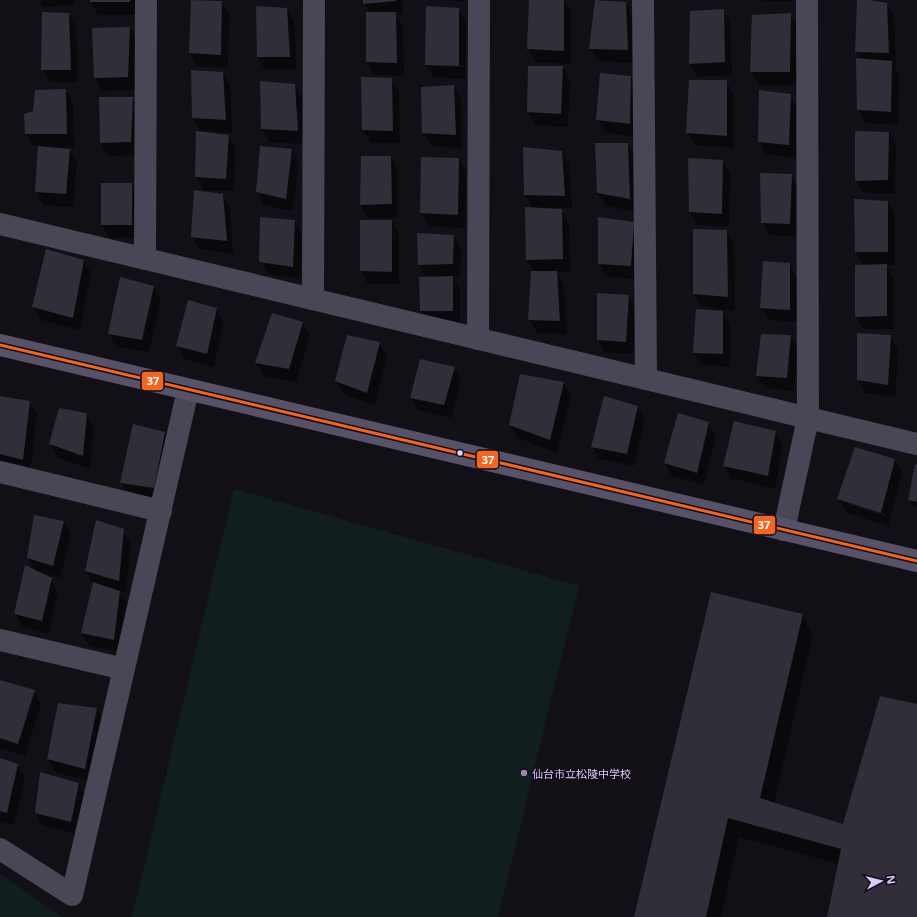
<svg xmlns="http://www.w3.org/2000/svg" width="917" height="917" viewBox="0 0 917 917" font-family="'Open Sans','Noto Sans JP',sans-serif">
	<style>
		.green { fill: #111e20 }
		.shadow { fill: #0007; fill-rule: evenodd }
		.building { fill: #312d39 }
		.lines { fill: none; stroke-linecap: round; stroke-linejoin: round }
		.street { stroke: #494656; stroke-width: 22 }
		.secondary { stroke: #585268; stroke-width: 22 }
		.bus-1-casing { stroke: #110d19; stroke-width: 6 }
		.bus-1 { stroke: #f26522; stroke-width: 3 }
		.bus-dot { fill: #d9ccf8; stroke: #110d19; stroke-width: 1.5 }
		.poi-dot { fill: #938aa9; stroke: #110d19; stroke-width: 1.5 }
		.labels { text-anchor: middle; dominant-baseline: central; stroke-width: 4; stroke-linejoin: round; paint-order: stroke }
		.poi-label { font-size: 11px; fill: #d9ccf8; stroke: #110d19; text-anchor: start }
		.line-badge { stroke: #110d19; stroke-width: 1.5 }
		.badge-label { font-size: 11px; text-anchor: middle; font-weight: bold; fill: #fff }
	</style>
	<rect width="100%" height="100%" fill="#121016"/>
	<g class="green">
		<polygon points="234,489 579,586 498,917 132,917"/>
		<polygon points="0,874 62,917 0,917"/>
	</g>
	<g class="shadow">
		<polygon points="39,0 74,0 74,5 43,7"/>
		<polygon points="91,0 137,0 137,15 98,15 91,2"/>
		<polygon points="192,0 221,2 229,15 228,68 197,66 190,53"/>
		<polygon points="364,0 402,0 403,14 396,15 403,26 404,76 374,75 367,62 367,13 370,13 364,3"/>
		<polygon points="435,0 467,0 466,1"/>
		<polygon points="530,0 565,0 571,11 571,64 536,62 528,49"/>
		<polygon points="596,0 626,3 633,16 635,63 598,61 590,48"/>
		<polygon points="761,0 791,0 791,1 763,2"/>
		<polygon points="858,0 887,4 894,17 896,66 894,66 899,75 898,125 866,123 858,110 861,59 856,52"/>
		<polygon points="257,7 287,9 294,22 297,70 265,70 258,57"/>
		<path d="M 458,9 L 466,22 L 466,79 L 433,77 L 426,65 ZM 432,64 L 464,65 L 464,67 L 432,66 Z"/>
		<polygon points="723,10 730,23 732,75 697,77 690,64"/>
		<polygon points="68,14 76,26 78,83 50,82 42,70"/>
		<polygon points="790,14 798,27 797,85 759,85 751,72"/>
		<polygon points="130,28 137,41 135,90 103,91 95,78 93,29"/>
		<polygon points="563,67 570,80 568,127 535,125 528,112"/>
		<polygon points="223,73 230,86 232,133 200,131 193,118"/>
		<polygon points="631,77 638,90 637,137 605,133 598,120"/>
		<polygon points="391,79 399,92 400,143 371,143 363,130"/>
		<polygon points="726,81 734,94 734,148 695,145 687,132"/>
		<polygon points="294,84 302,97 305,144 269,142 262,129"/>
		<polygon points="453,86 461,99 462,148 431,146 423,133"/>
		<polygon points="66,90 73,103 74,147 50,147 49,148 69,150 77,163 73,207 43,205 36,192 39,146 33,146 26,133 34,112"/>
		<polygon points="790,95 797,108 796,158 766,154 759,141"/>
		<polygon points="132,98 140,111 138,155 108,156 101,143"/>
		<polygon points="889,133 896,146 895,193 864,193 856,180"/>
		<polygon points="228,136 236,148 233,191 203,190 196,177"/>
		<polygon points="628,144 635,157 637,212 606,206 598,193"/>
		<polygon points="260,147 292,150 299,162 293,211 264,205 257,192"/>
		<polygon points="524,148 562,152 569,165 572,208 553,208 553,210 561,210 569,223 570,272 557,272 564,285 567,334 537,333 529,320 532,272 534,272 527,260 533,209 525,195"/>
		<polygon points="391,157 398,170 398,217 368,218 361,205"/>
		<polygon points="422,158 459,159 466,172 465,228 429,226 421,213"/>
		<polygon points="722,161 730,174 729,227 697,225 690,212"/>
		<polygon points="791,175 798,187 797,237 770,235 762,222"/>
		<polygon points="131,184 139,197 138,238 109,238 102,225"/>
		<polygon points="223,195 230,208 233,254 200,249 192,236"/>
		<polygon points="855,201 888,202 895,215 895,265 886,265 894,278 894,329 864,329 856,316 864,266 856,252"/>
		<polygon points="599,218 634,223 641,236 638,279 606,277 599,264"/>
		<polygon points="295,221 302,234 300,279 268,274 260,261"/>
		<polygon points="392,221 399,234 399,284 368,284 361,271"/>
		<polygon points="727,231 734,244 735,310 701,307 694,294"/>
		<polygon points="418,234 454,236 461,249 460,277 452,277 460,290 460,324 429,324 421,311 420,278 426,278 419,265"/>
		<polygon points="83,260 91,273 80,330 41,320 33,307"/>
		<polygon points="789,264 797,277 797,322 769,320 761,307"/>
		<polygon points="153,287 161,300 149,352 116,347 109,334"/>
		<polygon points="629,296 636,309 633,354 605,353 598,340"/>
		<polygon points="217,309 224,322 214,367 185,359 177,346"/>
		<polygon points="723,312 730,325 730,367 701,365 694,353"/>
		<polygon points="303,323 310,335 296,382 264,376 256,363"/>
		<polygon points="858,334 890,336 898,349 895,397 865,393 858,380"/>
		<polygon points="791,336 798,349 794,391 765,388 757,376"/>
		<polygon points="379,343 387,356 375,405 344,394 336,381"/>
		<polygon points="454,368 461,380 451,418 418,410 411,398"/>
		<polygon points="563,382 571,395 557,453 518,438 510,425"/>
		<polygon points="0,397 29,402 37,415 30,473 0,465"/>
		<polygon points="638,406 645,419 634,466 599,459 592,446"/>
		<polygon points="59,409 86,414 94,427 90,469 57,457 50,444"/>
		<polygon points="708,423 716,436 704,485 672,476 665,463"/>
		<polygon points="775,432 783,445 775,489 731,478 724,465"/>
		<polygon points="164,433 172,446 161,500 129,495 121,482"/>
		<path d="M 895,459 L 902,472 L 888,526 L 846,512 L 838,499 ZM 848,502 L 886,514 L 885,516 L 848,504 Z"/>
		<polygon points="917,466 917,507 913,506 909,500"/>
		<polygon points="64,522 71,535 60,578 41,572 51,579 58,592 49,634 23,627 15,614 36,572 28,558"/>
		<polygon points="123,530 131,543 126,593 119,591 127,604 121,652 90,646 82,633 93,584 86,571"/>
		<polygon points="802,615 813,634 774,804 844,826 917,705 917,917 828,917 839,864 739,837 721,917 635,917"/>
		<polygon points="0,685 34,691 41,704 25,756 0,748"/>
		<polygon points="97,709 104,722 92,782 55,772 48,759"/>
		<polygon points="0,759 17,765 25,778 14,825 0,821"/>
		<polygon points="79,784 86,797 78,834 43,826 36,813"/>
	</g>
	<g class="building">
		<rect x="90" y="0" width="40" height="2"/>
		<polygon points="191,0 222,1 221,55 189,53"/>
		<polygon points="363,0 396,0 396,1 363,4"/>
		<polygon points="529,0 564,0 564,51 527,49"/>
		<polygon points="595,0 626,2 628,50 589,49"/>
		<polygon points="857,0 869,0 887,3 889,53 855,52"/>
		<polygon points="256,6 287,8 290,57 257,57"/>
		<polygon points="426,6 459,8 459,66 425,65"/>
		<polygon points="724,9 725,62 689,64 690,11"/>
		<polygon points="42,12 69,13 71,70 41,70"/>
		<polygon points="366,12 396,12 397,63 366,62"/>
		<polygon points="791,13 790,72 750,72 752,15"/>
		<polygon points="130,27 128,77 94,78 92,28"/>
		<polygon points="856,58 892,61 891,112 857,110"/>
		<polygon points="528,66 563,66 561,114 527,112"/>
		<polygon points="191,70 223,72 226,120 192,118"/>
		<polygon points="600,73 631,76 630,124 596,120"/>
		<polygon points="361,77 392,78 393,131 362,130"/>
		<polygon points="689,80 727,80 727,136 686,133"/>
		<polygon points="260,81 295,84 298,131 261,129"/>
		<polygon points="454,85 456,135 422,133 421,87"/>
		<polygon points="66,89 67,134 25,134 24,114 33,111 35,90"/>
		<polygon points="759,90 791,94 789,145 758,142"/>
		<polygon points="99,97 133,97 131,142 100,143"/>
		<polygon points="196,131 229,135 226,179 195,177"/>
		<polygon points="855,131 889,132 888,180 855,181"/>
		<polygon points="595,143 628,143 630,199 597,193"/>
		<polygon points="38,146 70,149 66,194 35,192"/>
		<polygon points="260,146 292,149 286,199 256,192"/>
		<polygon points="523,147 562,151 565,196 524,195"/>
		<polygon points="361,156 391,156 392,204 360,205"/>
		<polygon points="421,157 459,158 458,215 420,213"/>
		<polygon points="688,158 723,160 722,214 689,212"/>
		<polygon points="760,173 792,174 790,224 761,223"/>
		<rect x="101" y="183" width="31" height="42"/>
		<polygon points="194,190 223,194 227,241 191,237"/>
		<polygon points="854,199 888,201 888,252 855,252"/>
		<polygon points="525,207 562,209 563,259 526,260"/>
		<polygon points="260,217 295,220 293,267 259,262"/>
		<polygon points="598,217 634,222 631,266 598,264"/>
		<polygon points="360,220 392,220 392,272 360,271"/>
		<polygon points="693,229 727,230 728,297 693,294"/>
		<polygon points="417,233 454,235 453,264 418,265"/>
		<polygon points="46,249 84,260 73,318 32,307"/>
		<polygon points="763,261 790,263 790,310 760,308"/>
		<polygon points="887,264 887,316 855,317 855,265"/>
		<polygon points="531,271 557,271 560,321 528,320"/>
		<polygon points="453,276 453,311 420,311 419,277"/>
		<polygon points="120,277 154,286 142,340 108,334"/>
		<polygon points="597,293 629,295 626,342 597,340"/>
		<polygon points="188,300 217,308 207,354 176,346"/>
		<polygon points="696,309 723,311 723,354 693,353"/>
		<polygon points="272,313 303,322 289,369 255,363"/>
		<polygon points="857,333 891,335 888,385 857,380"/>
		<polygon points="761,334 791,335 787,378 756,376"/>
		<polygon points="347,335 380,342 367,393 335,381"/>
		<polygon points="420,359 455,367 444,405 410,398"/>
		<polygon points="520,374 564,382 550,440 509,425"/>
		<polygon points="0,396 30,401 23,460 0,454"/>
		<polygon points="604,396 638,406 627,454 591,447"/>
		<polygon points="59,408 87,413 83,456 49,444"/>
		<polygon points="678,413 709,422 697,473 664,463"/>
		<polygon points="734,421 776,431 768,476 723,466"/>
		<polygon points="133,424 165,432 154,488 120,483"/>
		<polygon points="855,447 895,459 881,513 837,499"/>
		<polygon points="915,464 917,465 917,502 908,500"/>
		<polygon points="34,515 64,521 53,566 27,558"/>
		<polygon points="96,520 124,529 119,581 85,571"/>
		<polygon points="25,565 52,578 42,621 14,614"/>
		<polygon points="93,582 120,591 114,640 81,633"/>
		<polygon points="711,592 803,614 760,798 843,824 880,696 917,704 917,917 827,917 841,849 728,818 706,917 634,917"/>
		<polygon points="0,680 35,690 18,744 0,738"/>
		<polygon points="58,703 97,708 85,769 47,759"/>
		<polygon points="0,758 18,764 7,813 0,811"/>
		<polygon points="40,772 79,783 71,822 35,813"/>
	</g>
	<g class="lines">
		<g class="street">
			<polyline points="643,0 646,379"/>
			<polyline points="0,224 917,444"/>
			<polyline points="145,259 146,0"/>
			<polyline points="313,299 314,0"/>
			<polyline points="478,339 479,0"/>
			<polyline points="0,472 161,511"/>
			<polyline points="784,530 808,418 807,0"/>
			<polyline points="0,640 124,669"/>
			<polyline points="0,849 72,895 188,390"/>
		</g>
		<polyline class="secondary" points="0,345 917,561"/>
		<g class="bus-1-casing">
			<polyline id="bus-1" points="0,345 917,561"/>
		</g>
		<use href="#bus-1" class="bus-1"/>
	</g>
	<circle class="bus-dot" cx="460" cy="453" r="3.5"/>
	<circle class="poi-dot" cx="524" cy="773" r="4"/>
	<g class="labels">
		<g class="poi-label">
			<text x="532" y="773">仙台市立松陵中学校</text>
		</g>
	</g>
	<g class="line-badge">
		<rect x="141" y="371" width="23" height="20" rx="4" fill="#f26522"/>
		<rect x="476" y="450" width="23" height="19" rx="4" fill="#f26522"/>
		<rect x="753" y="515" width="23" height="20" rx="4" fill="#f26522"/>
	</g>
	<g class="badge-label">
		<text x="153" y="385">37</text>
		<text x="488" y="464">37</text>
		<text x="764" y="529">37</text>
	</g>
	<g transform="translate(881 881) rotate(83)" stroke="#110d19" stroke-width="3" paint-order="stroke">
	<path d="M0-3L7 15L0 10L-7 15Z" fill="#d9ccf8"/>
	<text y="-6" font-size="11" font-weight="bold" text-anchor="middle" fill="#d9ccf8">N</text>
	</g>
</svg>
